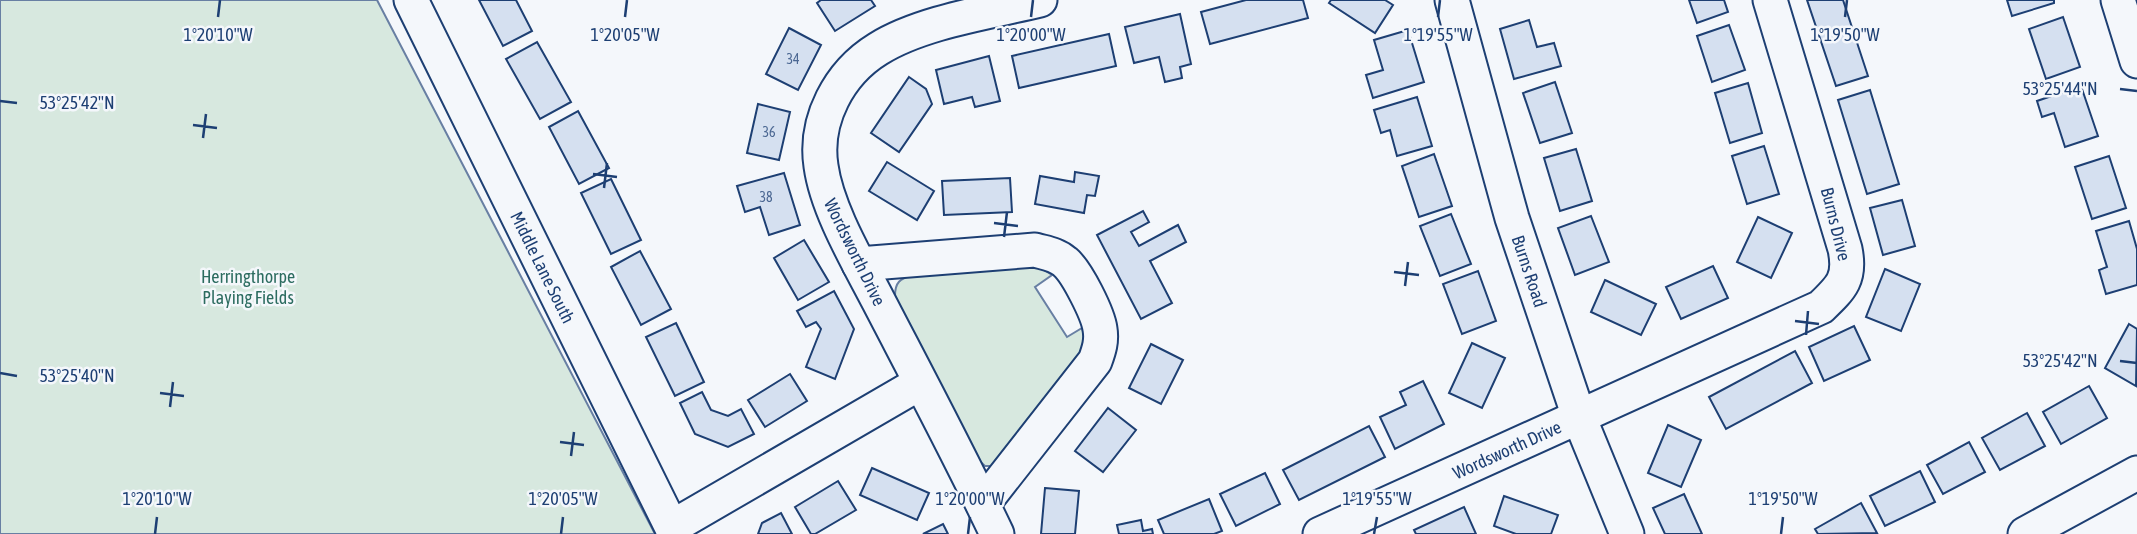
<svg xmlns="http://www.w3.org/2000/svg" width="2137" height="534" viewBox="0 0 2137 534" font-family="'Asap Condensed',sans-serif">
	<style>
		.green { fill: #d7e8df; stroke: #687fa3; stroke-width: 2 }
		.building { fill: #d5e0f0; stroke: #1d3f73; stroke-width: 2 }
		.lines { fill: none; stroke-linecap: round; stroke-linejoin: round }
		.minor-casing { stroke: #1d3f73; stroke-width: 37 }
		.minor { stroke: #f4f7fb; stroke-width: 33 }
		.ticks { fill: none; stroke: #1d3f73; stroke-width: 2.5 }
		.labels { text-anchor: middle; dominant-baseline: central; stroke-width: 5; stroke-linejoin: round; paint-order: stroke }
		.number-label { font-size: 14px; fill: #4b6792 }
		.street-label { font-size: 18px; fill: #1d3f73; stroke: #f4f7fb }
		.park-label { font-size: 18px; fill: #2c6c60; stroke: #f4f7fb }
		.ticks-label { font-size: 18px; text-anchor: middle; fill: #1d3f73; stroke: #f4f7fb; stroke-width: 5; stroke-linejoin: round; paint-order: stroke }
	</style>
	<rect width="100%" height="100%" fill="#f4f7fb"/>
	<g class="green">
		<polygon points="0,0 377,0 655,534 0,534"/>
		<path d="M 1036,265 L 1052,275 L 1035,287 L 1067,337 L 1082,328 L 1086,341 L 1084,357 L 995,466 L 985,466 L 972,454 L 895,296 C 895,282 900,279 912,275 Z"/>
	</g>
	<g class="building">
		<polygon points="479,0 516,0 532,31 503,46"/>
		<polygon points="821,0 871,0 875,6 835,31 817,3"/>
		<polygon points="1246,0 1303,0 1308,18 1210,44 1201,12"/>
		<polygon points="1331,0 1385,0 1393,5 1375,33 1329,3"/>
		<polygon points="1689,0 1724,0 1728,12 1697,23"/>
		<polygon points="1807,0 1843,0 1868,76 1836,86"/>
		<polygon points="2007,0 2054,0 2054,3 2012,16"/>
		<polygon points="1180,14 1191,64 1180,67 1182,78 1165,82 1159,57 1134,63 1125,27"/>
		<polygon points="2063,17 2080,67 2046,79 2029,29"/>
		<polygon points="1529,20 1537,47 1554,43 1561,66 1514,79 1500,29"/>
		<polygon points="1729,25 1745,70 1712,82 1697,36"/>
		<polygon points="789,28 821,45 798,90 766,74"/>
		<polygon points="1408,30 1424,82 1373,98 1366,75 1383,70 1374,40"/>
		<polygon points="1109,34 1116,66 1019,88 1012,56"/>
		<polygon points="537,42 571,102 540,119 506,59"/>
		<polygon points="989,56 1000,101 975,107 972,97 944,104 936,70"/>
		<polygon points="909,77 926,89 932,104 899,152 871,133"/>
		<polygon points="1555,82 1572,133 1540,143 1523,93"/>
		<polygon points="1748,83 1762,133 1730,143 1715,93"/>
		<polygon points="2081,86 2098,136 2065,147 2054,113 2042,117 2037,101"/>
		<polygon points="1870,90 1899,184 1867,194 1838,100"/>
		<polygon points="1417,97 1432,146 1397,156 1390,130 1381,133 1374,110"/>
		<polygon points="758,104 790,112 779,160 747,153"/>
		<polygon points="578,111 609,168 579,184 549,127"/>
		<polygon points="1764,146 1779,194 1747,204 1732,156"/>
		<polygon points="1576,149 1592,201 1560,211 1544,158"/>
		<polygon points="1434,154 1452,206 1419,217 1402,166"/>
		<polygon points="2109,156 2126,208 2092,219 2075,167"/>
		<polygon points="887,162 934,191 917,220 869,191"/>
		<polygon points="1075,172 1099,176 1095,196 1087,195 1084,213 1035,204 1040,176 1074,182"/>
		<polygon points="784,173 800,225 769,235 760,207 745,212 737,186"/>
		<polygon points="1010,178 1012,212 944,215 942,181"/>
		<polygon points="611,179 641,240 611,254 581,193"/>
		<polygon points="1902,200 1915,246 1883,255 1870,208"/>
		<polygon points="1143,211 1149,222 1131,232 1139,246 1178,225 1186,242 1150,261 1172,303 1141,319 1097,235"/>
		<polygon points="1451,214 1471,264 1440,276 1420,226"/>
		<polygon points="1591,216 1609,262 1575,275 1558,228"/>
		<polygon points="1758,217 1792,233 1771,278 1737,262"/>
		<polygon points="2129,221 2137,249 2137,285 2106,294 2099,270 2107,267 2096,231"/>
		<polygon points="804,240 829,282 798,300 774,258"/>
		<polygon points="640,251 671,309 641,325 611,267"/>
		<polygon points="1713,266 1728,298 1681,319 1666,287"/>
		<polygon points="1885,269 1920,284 1901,331 1866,317"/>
		<polygon points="1478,271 1496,321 1462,334 1443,284"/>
		<polygon points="1605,280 1656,304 1641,335 1591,312"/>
		<polygon points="834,291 854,329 835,379 806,367 821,329 816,322 806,327 797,311"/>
		<polygon points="676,323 704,382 675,396 646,337"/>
		<polygon points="2129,324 2137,329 2136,386 2105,368"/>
		<polygon points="1854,326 1870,360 1824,381 1809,347"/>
		<polygon points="1472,343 1505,358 1482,408 1449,393"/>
		<polygon points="1151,344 1183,360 1161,404 1129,388"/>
		<polygon points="1795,351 1812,383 1726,429 1709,397"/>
		<polygon points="790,374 807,401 765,427 748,400"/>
		<polygon points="1423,381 1444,424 1395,449 1380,417 1406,405 1400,392"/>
		<polygon points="2089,386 2107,418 2061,444 2043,412"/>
		<polygon points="702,392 711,410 728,416 741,409 754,434 728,447 695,434 680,403"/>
		<polygon points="1108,408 1136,430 1103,472 1075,451"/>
		<polygon points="2027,413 2045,446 2000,470 1982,438"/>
		<polygon points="1668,425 1701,440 1681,487 1648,473"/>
		<polygon points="1369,426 1385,457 1299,500 1283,470"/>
		<polygon points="1969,442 1985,472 1943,494 1927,465"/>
		<polygon points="872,468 929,493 917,520 860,495"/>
		<polygon points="1920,471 1935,502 1885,526 1870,496"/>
		<polygon points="1265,473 1280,504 1236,526 1220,494"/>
		<polygon points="838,481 856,510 815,534 811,534 795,507"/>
		<polygon points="1045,488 1079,491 1075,534 1041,534"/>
		<polygon points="1684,494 1702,534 1665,534 1653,508"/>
		<polygon points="1504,496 1558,515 1551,534 1516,534 1494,526"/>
		<polygon points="1209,499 1222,531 1214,534 1164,534 1158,520"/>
		<polygon points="1861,503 1877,533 1818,534 1815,529"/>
		<polygon points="1464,507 1476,534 1416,534 1414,530"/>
		<polygon points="781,513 792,534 758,534 762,523"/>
		<polygon points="1141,520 1143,531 1152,529 1153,534 1119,534 1117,525"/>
		<polygon points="943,524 948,534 923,534"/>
	</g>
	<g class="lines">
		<g class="minor-casing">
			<g id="minor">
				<path id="s1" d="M 411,0 L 675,534"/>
				<path id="s2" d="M 1452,0 L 1512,218 L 1579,417 L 1627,534"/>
				<polyline points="2118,0 2137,61"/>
				<path d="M 859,264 L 1035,250 C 1045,253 1056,254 1065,262 C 1077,272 1098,314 1100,329 C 1102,341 1099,350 1095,361 L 983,504"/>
				<polyline points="672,527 920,383"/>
				<path d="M 997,534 C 960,456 919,379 879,302 C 859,263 827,210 821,166 C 814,120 839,73 878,49 C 921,22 990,12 1040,0"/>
				<path id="s3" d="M 1320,534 L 1821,307 C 1842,287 1851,278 1845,249 L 1770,0"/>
				<polyline points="2025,534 2137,473"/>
			</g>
		</g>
		<use href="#minor" class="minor"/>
	</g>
	<path class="ticks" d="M 218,17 L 220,0M 625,17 L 627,0M 1031,17 L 1033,0M 1438,17 L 1440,0M 1845,17 L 1847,0M 2120,89 L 2137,91M 0,101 L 17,103M 193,125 L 217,128M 203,138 L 206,114M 593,174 L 617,177M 604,188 L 607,163M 994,223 L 1018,226M 1004,237 L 1007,212M 1394,272 L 1419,275M 1405,286 L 1408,262M 1795,321 L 1819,324M 1806,335 L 1808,311M 2120,361 L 2137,363M 0,373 L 17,376M 160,393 L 184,396M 170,407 L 173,382M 560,442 L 584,445M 571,456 L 574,432M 155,534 L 157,517M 561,534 L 563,517M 968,534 L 970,517M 1374,534 L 1377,517M 1781,534 L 1783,517"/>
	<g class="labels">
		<g class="number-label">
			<text x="793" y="59">34</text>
			<text x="769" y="132">36</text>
			<text x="766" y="197">38</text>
		</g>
		<g class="street-label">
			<text transform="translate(1836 224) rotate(76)">Burns Drive</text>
			<text transform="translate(855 252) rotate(64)">Wordsworth Drive</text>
			<text stroke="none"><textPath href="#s1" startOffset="298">Middle Lane South</textPath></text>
			<text stroke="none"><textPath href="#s2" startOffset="282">Burns Road</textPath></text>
			<text stroke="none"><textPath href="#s3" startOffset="205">Wordsworth Drive</textPath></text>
		</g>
		<g class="park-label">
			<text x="248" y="276">Herringthorpe<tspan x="248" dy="21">Playing Fields</tspan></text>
		</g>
	</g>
	<g class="ticks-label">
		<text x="218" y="41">1°20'10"W</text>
		<text x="625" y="41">1°20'05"W</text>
		<text x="1031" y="41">1°20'00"W</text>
		<text x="1438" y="41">1°19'55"W</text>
		<text x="1845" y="41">1°19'50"W</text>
		<text x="2060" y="95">53°25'44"N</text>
		<text x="77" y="109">53°25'42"N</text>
		<text x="2060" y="367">53°25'42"N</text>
		<text x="77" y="382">53°25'40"N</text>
		<text x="157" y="505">1°20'10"W</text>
		<text x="563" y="505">1°20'05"W</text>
		<text x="970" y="505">1°20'00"W</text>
		<text x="1377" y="505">1°19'55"W</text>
		<text x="1783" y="505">1°19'50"W</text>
	</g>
</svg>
